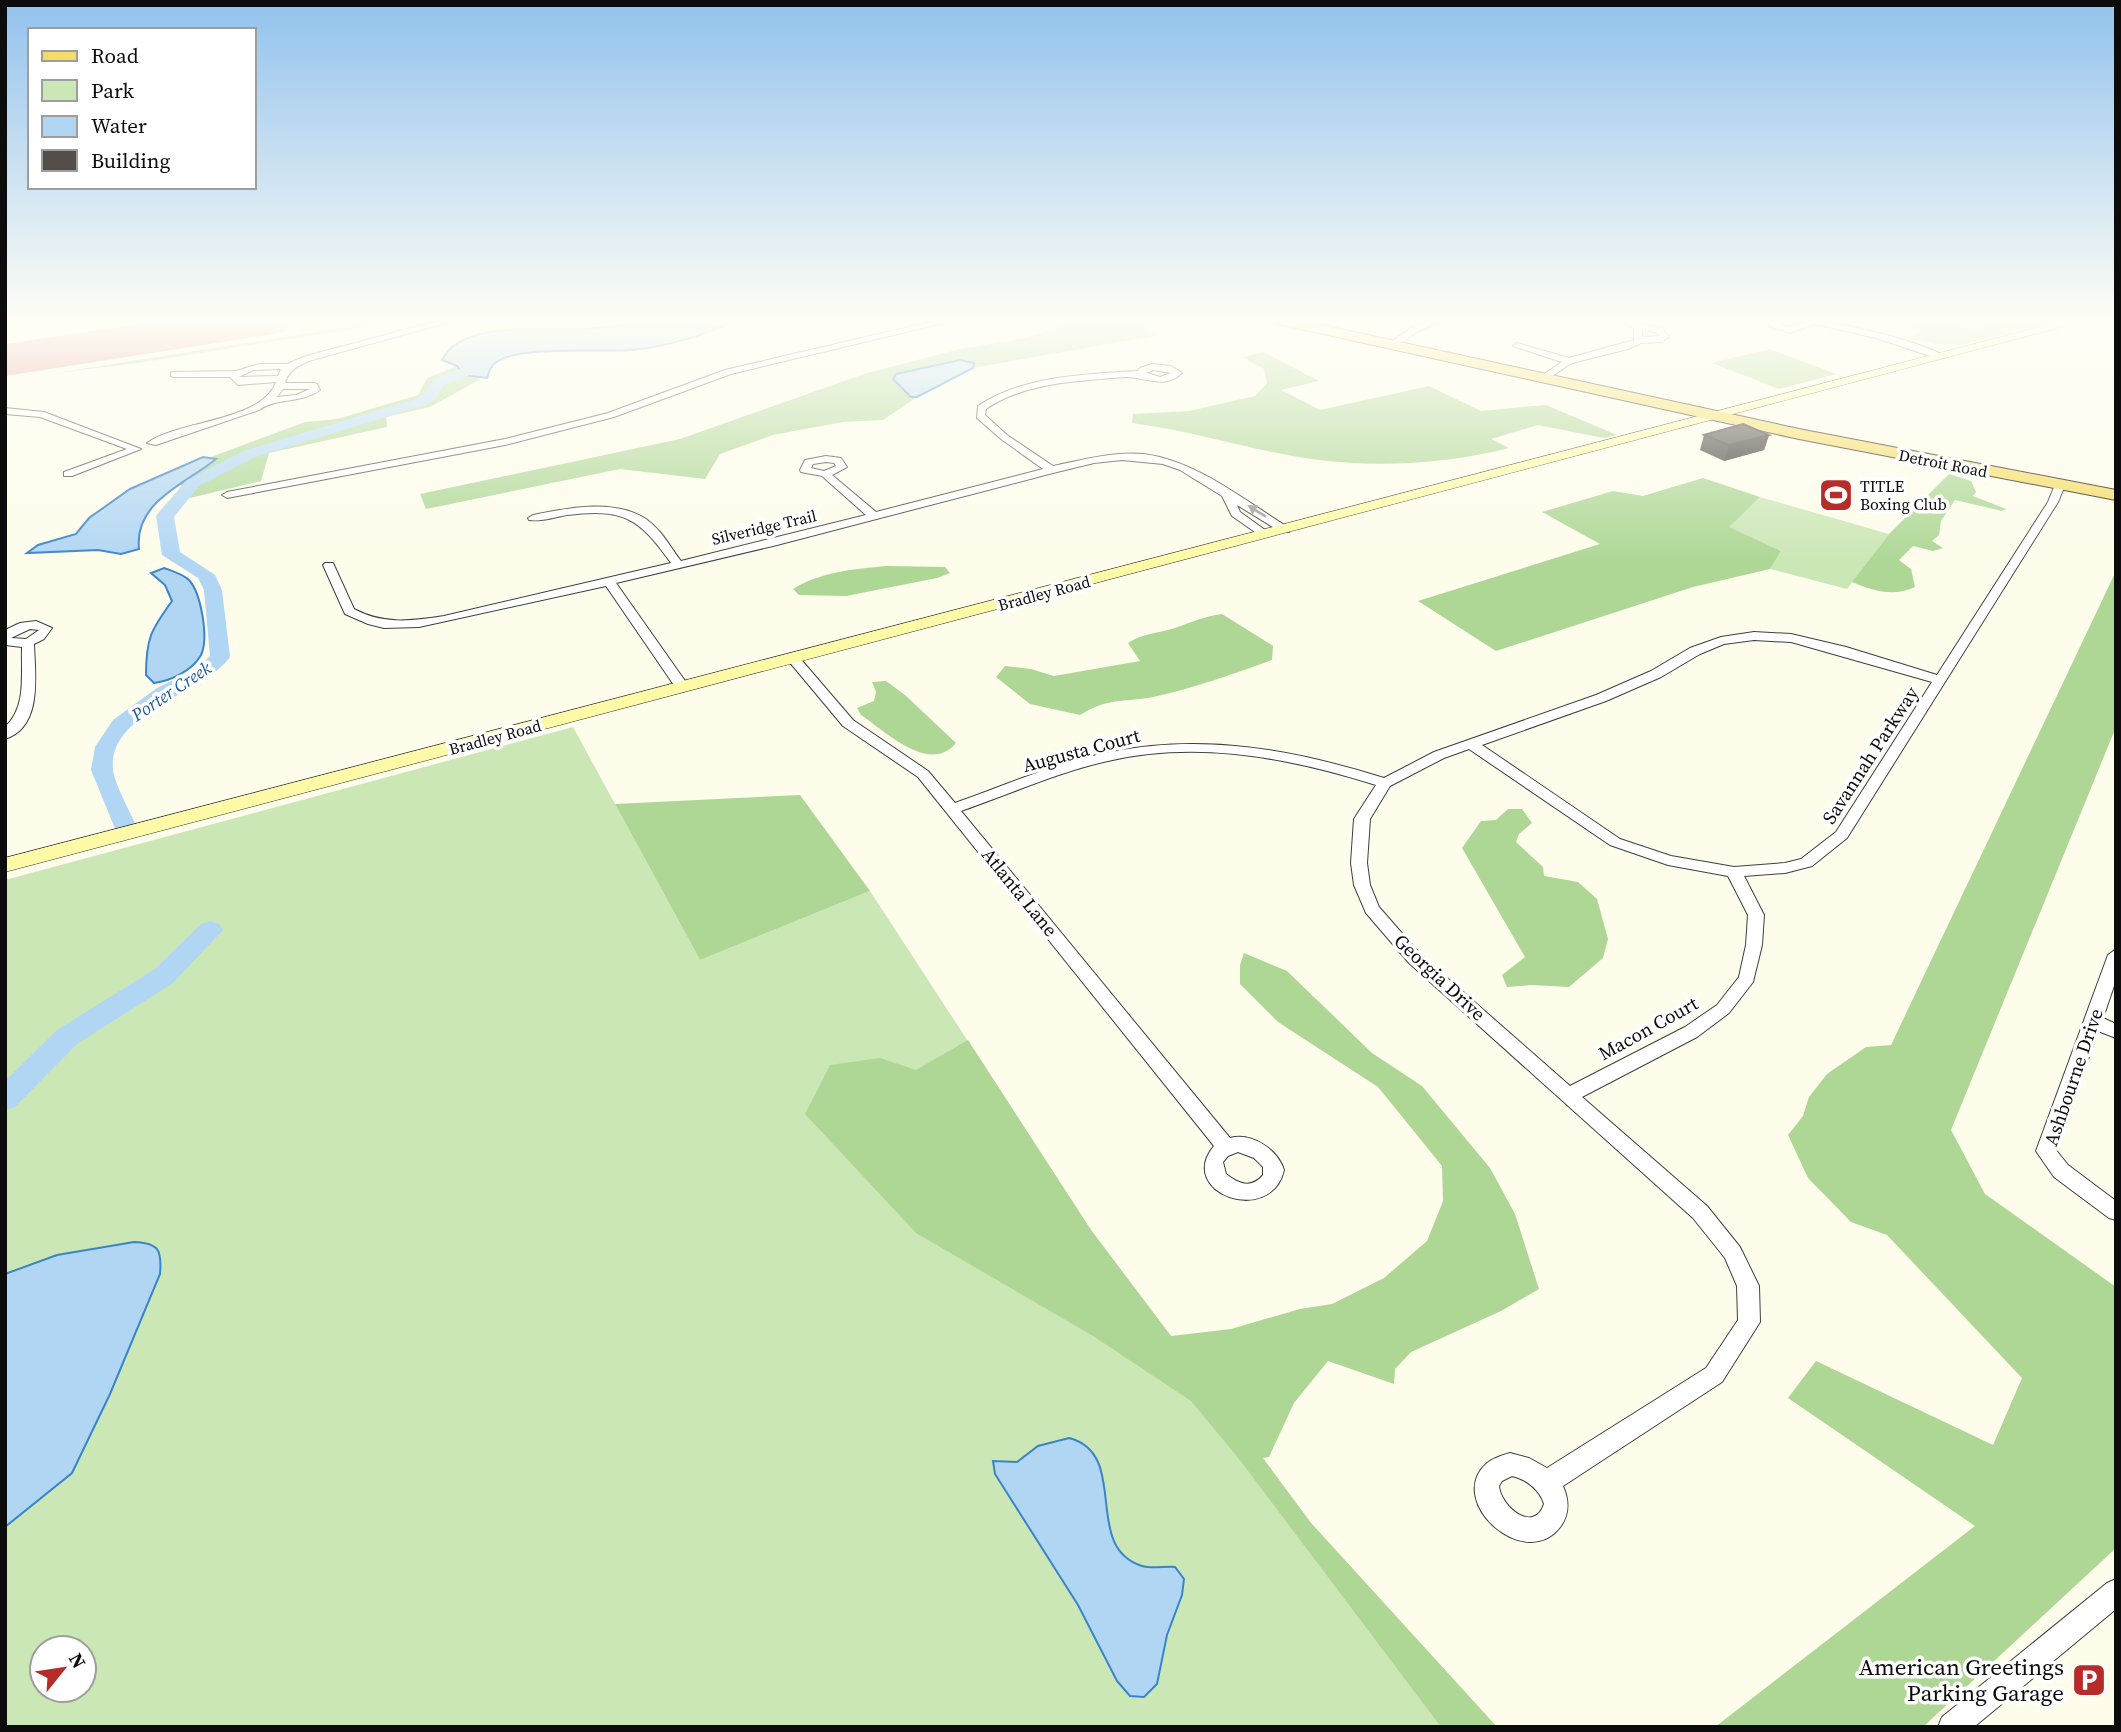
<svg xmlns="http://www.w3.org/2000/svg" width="2121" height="1732" viewBox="0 0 2121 1732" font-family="'Source Serif 4',serif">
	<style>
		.green { fill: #cce7b6; fill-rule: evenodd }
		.forest { fill: #aed796 }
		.water { fill: #b1d6f4; stroke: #3a85c9; stroke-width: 2 }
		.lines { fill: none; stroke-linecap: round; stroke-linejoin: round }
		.river { fill: #b1d6f4; fill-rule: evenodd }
		.runway { fill: #da948a; fill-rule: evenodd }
		.street-casing { stroke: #3f3f3f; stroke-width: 2 }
		.secondary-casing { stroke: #2e2e2e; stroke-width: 1 }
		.primary-casing { stroke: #1d1d1d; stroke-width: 2 }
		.street { fill: #fff; fill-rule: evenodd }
		.secondary { fill: #fdfaa7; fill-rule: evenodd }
		.primary { fill: #f5dc64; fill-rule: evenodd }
		.wall { fill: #48433e }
		.shaded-wall { fill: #3b3732 }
		.building { fill: #544e48; stroke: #3b3732; stroke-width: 2 }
		.oneway { fill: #9e9e9e }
		.labels { text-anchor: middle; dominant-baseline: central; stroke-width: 7; stroke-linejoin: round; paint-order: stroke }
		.far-street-label { font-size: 16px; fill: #0c0c0c; stroke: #fff }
		.far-poi-label { font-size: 16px; fill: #0c0c0c; stroke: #fff; text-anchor: start }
		.far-water-label { font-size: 18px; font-style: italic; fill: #195899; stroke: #fff }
		.street-label { font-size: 19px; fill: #0c0c0c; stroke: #fff }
		.near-poi-label { font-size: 23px; fill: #0c0c0c; stroke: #fff; text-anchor: end }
	</style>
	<rect width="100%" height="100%" fill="#fefceb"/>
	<g class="green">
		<polygon points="1760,497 1889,534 1847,589 1770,569 1781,551 1728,527"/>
		<path d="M 573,727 L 700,960 L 870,891 L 1091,1230 L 1311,1523 L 1497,1727 L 5,1727 L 5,880 ZM 42,1648 L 84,1648 L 84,1690 L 42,1690 Z"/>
	</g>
	<g class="forest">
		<polygon points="361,320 410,320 131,364 49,374 347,327"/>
		<path d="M 1079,320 L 1133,320 L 1159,335 L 973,368 L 974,363 C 941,357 931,374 911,397 L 917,397 L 883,420 L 843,422 L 773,435 L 720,454 L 705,479 L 620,469 L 426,509 L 420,494 L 680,439 L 867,373 L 960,349 L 1025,338 Z"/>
		<polygon points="1893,320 1926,320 1977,329 1999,320 2058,320 1962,345 1937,344 1909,338 1907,336 1914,335 1921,329"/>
		<polygon points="1770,349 1837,374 1779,389 1712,363"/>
		<path d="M 1264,352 L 1319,381 L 1281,390 L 1320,410 L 1429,386 L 1481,411 L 1546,405 L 1617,435 L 1604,438 L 1538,425 L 1491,439 L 1509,448 C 1447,464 1375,468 1311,459 C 1251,450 1193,431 1132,423 L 1133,414 L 1189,411 L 1255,396 L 1267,383 L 1264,369 L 1242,357 Z"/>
		<polygon points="457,366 463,375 481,379 430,407 386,417 387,427 269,453 261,481 190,498 171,472 305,422 337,419 418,395 427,378"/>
		<path d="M 1949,474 L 1971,481 L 1976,492 L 1973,496 L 2006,509 L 2002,511 L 1955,500 L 1941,521 L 1939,535 L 1932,541 L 1943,548 L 1933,551 L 1913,546 L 1899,560 L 1911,569 L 1915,587 C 1894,597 1873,591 1852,582 L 1889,534 Z"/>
		<polygon points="1703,478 1760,497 1729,527 1781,551 1770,569 1693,587 1496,651 1418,601 1600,544 1542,512 1613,491 1643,496"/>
		<path d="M 886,566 L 945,567 L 950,573 L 937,578 L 846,596 L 799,595 L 793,589 C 820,572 855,569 886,566 Z"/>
		<polygon points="2116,571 2116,727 1951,1130 1985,1194 2116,1287 2116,1548 1923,1727 1715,1727 1975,1526 1788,1398 1816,1361 1993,1445 2022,1378 1887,1235 1851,1222 1808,1178 1788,1135 1803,1116 1809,1097 1827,1074 1866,1047 1891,1045"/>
		<path d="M 1222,614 L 1273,646 L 1272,660 C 1233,674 1194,688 1153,697 C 1122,703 1109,697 1080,715 L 1030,704 L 996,677 L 1005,666 L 1031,669 L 1054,676 L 1140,661 L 1128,643 C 1141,634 1159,633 1175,628 C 1192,622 1205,616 1222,614 Z"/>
		<path d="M 886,681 L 905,695 L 956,743 C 930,775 886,732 861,715 L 857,708 L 874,701 L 876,692 L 872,682 Z"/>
		<polygon points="800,795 870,891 700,960 615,804"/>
		<polygon points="1508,809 1522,809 1532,823 1519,834 1516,842 1543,867 1544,876 1578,882 1597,899 1608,939 1603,958 1569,987 1531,985 1507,987 1502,975 1525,957 1462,848 1481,821 1496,820"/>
		<polygon points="1244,953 1287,971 1372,1053 1422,1086 1490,1168 1515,1214 1539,1289 1501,1311 1411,1352 1395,1369 1394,1384 1328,1361 1294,1403 1269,1457 1263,1458 1311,1523 1497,1727 1441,1727 1239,1459 1191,1401 1093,1336 916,1233 805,1114 830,1065 880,1058 916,1070 968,1040 1091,1230 1171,1336 1231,1329 1300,1309 1332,1304 1384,1278 1427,1241 1443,1201 1442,1166 1378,1087 1278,1022 1240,984 1240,965"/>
	</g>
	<g class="water">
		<path d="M 640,320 L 734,320 C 705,336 664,347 631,350 C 600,352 522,346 498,361 C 491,365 489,371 487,378 L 463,375 L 457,366 L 442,360 C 461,321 540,330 575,329 C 596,329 620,326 640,320 Z"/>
		<polygon points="960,360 974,363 973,368 917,397 911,397 893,379 896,374"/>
		<path d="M 203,457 L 216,459 C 186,484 134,501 139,549 L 121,554 L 98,550 L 27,553 L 38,545 L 76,534 L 89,518 L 130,489 Z"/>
		<path d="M 164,568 C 172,571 183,574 189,580 C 201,593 209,638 201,655 C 193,670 171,681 154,683 L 146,675 C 146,638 151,630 172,601 L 165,585 L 151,573 Z"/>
		<path d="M 134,1242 C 159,1243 162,1250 160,1274 L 110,1394 L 72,1473 L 5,1527 L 5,1274 L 57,1255 Z"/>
		<path d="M 1069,1438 C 1131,1454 1081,1547 1142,1566 C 1152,1569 1165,1566 1175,1567 L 1184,1579 L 1182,1595 L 1167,1635 L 1157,1684 L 1144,1697 L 1130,1696 L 1117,1681 L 1078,1605 L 995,1474 L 993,1461 L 1017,1462 L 1038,1446 Z"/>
	</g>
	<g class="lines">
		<g class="river">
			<path d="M 488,350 L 493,351 L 493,357 L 466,377 L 444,385 L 435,399 L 426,405 L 255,457 L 199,486 L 174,517 L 180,552 L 215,575 L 222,590 L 230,657 C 204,694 107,712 113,770 C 115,785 130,811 136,826 L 132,831 L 124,833 L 116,831 L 91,770 L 95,747 L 113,720 L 157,688 L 198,668 L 210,656 L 204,590 L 198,578 L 162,555 L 156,516 L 159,512 L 187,480 L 243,451 L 416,399 L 425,393 L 434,379 L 456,371 Z"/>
			<polygon points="210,921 219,924 223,930 173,983 77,1044 15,1107 5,1110 5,1081 57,1030 155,969 201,924"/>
		</g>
		<polygon class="runway" points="165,320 293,320 286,331 268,335 5,376 5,344"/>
		<g class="street-casing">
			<g id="street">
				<path d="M 442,320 L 457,320 L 312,360 C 298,366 290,368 285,383 L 314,383 L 317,384 L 320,390 C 301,404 277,397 259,410 L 156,445 L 147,443 C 178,420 262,422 276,382 L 238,385 L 230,377 L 174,377 L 171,376 L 171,372 L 236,371 L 259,364 L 287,364 L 306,356 ZM 281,369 L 278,376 L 239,377 L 253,370 ZM 283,389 L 310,389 L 296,395 L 277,397 Z"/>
				<polygon points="939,320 956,320 731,374 614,417 505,445 227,498 222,495 227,492 505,439 608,413 725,370"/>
				<polygon points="1430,320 1442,320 1417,332 1394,347 1387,345 1411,328"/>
				<path d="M 1622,320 L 1662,328 L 1669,337 L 1661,342 L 1641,343 L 1628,349 L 1572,363 L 1543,382 L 1538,379 L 1540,377 L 1562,362 L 1513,346 L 1517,343 L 1569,358 L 1634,340 L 1634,329 ZM 1642,330 L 1656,332 L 1660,336 L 1642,337 Z"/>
				<path d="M 1775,320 L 1788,320 L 1780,324 L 1790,327 L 1805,322 L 1803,320 C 1833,320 1922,341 1946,357 L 1939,359 L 1876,338 L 1815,324 L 1790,333 L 1769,326 L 1769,322 Z"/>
				<path d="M 1152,364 L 1171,366 L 1182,373 C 1165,390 1145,377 1126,377 C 1080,381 1025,382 986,409 L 985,415 L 1007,435 L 1053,466 C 1082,460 1114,451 1144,454 C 1197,461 1244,500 1289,528 L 1289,532 L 1281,532 L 1237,505 L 1240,512 L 1272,535 L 1262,537 L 1232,516 L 1222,496 L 1180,470 L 1163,464 L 1122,460 L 1094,463 L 1053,473 L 773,546 L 616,583 L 690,688 L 683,692 L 678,691 L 606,586 L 419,627 L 384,628 L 368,624 L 345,614 L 323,565 L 325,563 L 333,563 L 354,609 C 384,625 412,621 444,616 L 671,563 C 639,518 624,508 567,515 C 555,517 541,522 529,520 L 528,518 L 533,515 C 568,508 613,498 646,519 C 662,530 670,547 681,561 L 866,515 L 822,476 L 801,472 L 800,470 L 805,460 L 826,456 L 841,458 L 847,467 L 832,475 L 876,512 L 1043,469 L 1001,439 L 977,418 L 978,406 C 1022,376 1086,374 1138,371 L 1140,368 ZM 1153,370 L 1171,373 L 1160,377 L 1147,373 ZM 826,462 L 834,463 L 836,466 L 824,471 L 811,468 L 813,464 Z"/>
				<polygon points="5,408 44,412 141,449 72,476 64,476 64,472 127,449 40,417 5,414"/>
				<path d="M 2060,482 L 2065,485 L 2058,502 L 1847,838 L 1812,866 L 1785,873 L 1744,876 L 1764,915 L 1762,945 L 1753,982 L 1729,1013 L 1697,1037 L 1582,1097 L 1707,1206 L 1740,1247 L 1759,1286 L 1760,1322 L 1722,1382 L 1563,1486 C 1569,1500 1570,1513 1561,1526 C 1526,1574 1445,1502 1486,1464 C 1491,1459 1503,1455 1510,1453 L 1529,1458 L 1547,1468 L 1706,1368 L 1738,1320 L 1737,1286 L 1725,1258 L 1693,1218 L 1409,963 L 1366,913 L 1354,885 L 1351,863 L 1354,819 L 1376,785 C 1290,758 1198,740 1108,761 C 1058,772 1010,794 961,811 L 1230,1138 C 1252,1132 1278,1150 1284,1170 C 1271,1227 1175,1193 1214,1146 L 918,777 L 843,726 L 787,659 L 793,655 L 798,656 L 853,720 L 928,771 L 955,803 C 1006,785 1057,762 1111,752 C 1204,733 1295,750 1384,778 L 1434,752 L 1596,695 L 1651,671 L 1690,648 L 1721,637 L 1754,632 L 1791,634 L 1846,647 L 1937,675 L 2048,502 L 2055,485 ZM 1754,640 L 1791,642 L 1932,682 L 1836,832 L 1801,859 L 1785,863 L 1734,867 L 1671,856 L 1620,839 L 1482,745 L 1606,701 L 1661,677 L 1700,654 L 1724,644 ZM 1469,749 L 1610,845 L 1668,865 L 1728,876 L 1748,915 L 1746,945 L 1739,977 L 1717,1005 L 1685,1027 L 1570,1086 L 1421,955 L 1379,907 L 1370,885 L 1367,863 L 1370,819 L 1390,786 L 1444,758 ZM 1238,1152 L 1254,1158 L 1263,1167 L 1263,1175 C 1251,1189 1239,1184 1226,1174 L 1223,1162 L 1228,1156 ZM 1512,1476 C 1526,1479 1540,1490 1544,1504 C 1534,1534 1501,1507 1499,1486 L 1502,1481 Z"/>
				<path d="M 36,621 L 52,628 L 44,639 L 34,644 C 35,675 43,727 5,739 L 5,727 C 27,707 21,675 22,647 L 5,645 L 5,630 L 20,623 ZM 30,629 L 39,630 L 26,639 L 11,638 Z"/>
				<polygon points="2116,949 2116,980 2103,1018 2116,1024 2116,1038 2098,1031 2056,1150 2068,1165 2116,1201 2116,1220 2109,1218 2054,1177 2036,1151 2108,955"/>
				<polygon points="2116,1579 2116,1609 1974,1727 1938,1727 1942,1717 2107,1583"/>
			</g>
		</g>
		<g class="secondary-casing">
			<polygon id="secondary" points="2066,320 2088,320 5,872 5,858"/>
		</g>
		<g class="primary-casing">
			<polygon id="primary" points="1271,320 1299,320 1799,429 2116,490 2116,500 1799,439 1278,324"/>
		</g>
		<use href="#street" class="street"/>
		<use href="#secondary" class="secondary"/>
		<use href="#primary" class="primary"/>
	</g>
	<polygon class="wall" points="1704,435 1769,435 1764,450 1724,461 1700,450"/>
	<polygon class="shaded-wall" points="1769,435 1764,450 1724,461 1729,445"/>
	<polygon class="building" points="1743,424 1769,435 1729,445 1704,435"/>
	<defs><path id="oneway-solid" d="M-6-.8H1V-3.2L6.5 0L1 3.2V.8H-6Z" transform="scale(1.75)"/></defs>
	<use class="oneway" href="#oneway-solid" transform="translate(1257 511) rotate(-148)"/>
	<linearGradient id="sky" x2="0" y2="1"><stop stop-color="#92c2ed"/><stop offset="0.57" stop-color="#fffef6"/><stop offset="1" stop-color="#fffef6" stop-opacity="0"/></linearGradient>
	<rect width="2121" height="563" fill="url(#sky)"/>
	<defs>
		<g id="stadium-square" transform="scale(1.75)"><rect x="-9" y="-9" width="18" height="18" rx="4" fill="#b72c28" stroke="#fff"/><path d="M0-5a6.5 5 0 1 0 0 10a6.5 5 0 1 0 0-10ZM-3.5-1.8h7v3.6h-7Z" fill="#fff"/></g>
		<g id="parking-square" transform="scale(1.75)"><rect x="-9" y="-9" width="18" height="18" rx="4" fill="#b72c28" stroke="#fff"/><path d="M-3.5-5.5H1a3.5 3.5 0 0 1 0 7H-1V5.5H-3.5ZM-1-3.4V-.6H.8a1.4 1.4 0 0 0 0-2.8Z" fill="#fff"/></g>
	</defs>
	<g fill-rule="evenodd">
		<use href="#stadium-square" x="1836" y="495"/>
		<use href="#parking-square" x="2089" y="1680"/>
	</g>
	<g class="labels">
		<g class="far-street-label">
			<text transform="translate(1943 463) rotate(11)">Detroit Road</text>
			<text transform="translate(764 527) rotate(-13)">Silveridge Trail</text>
			<text transform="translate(1044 593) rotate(-15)">Bradley Road</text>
			<text transform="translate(495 737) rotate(-15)">Bradley Road</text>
		</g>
		<g class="far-poi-label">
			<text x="1860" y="486">TITLE<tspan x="1860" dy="18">Boxing Club</tspan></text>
		</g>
		<g class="far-water-label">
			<text transform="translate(171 691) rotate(-34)">Porter Creek</text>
		</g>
		<g class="street-label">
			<text transform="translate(1081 750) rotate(-15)">Augusta Court</text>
			<text transform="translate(1870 755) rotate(-57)">Savannah Parkway</text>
			<text transform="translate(1020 892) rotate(51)">Atlanta Lane</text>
			<text transform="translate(1440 977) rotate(43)">Georgia Drive</text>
			<text transform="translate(1648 1028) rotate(-29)">Macon Court</text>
			<text transform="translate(2073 1077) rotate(-71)">Ashbourne Drive</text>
		</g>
		<g class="near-poi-label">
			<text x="2064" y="1667">American Greetings<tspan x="2064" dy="26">Parking Garage</tspan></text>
		</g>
	</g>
	<rect width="2121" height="1732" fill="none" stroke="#0c0c0c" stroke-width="14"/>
	<rect x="28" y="28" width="228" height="161" fill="#ffffff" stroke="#9e9e9e" stroke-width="2"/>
	<rect x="42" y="51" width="35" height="10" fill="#f5dc64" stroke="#9e9e9e" stroke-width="2"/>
	<text x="91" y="63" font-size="21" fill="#0c0c0c">Road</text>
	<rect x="42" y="80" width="35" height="21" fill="#cce7b6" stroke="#9e9e9e" stroke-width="2"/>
	<text x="91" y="98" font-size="21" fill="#0c0c0c">Park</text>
	<rect x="42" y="116" width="35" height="21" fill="#b1d6f4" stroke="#9e9e9e" stroke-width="2"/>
	<text x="91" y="133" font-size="21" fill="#0c0c0c">Water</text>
	<rect x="42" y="150" width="35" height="21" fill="#544e48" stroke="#9e9e9e" stroke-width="2"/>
	<text x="91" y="168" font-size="21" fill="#0c0c0c">Building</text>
	<g transform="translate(63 1669) rotate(60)"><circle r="33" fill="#ffffff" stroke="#9e9e9e" stroke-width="2"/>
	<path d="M0-5L12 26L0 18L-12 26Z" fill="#b72c28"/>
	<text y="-10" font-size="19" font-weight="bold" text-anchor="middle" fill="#0c0c0c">N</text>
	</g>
</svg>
